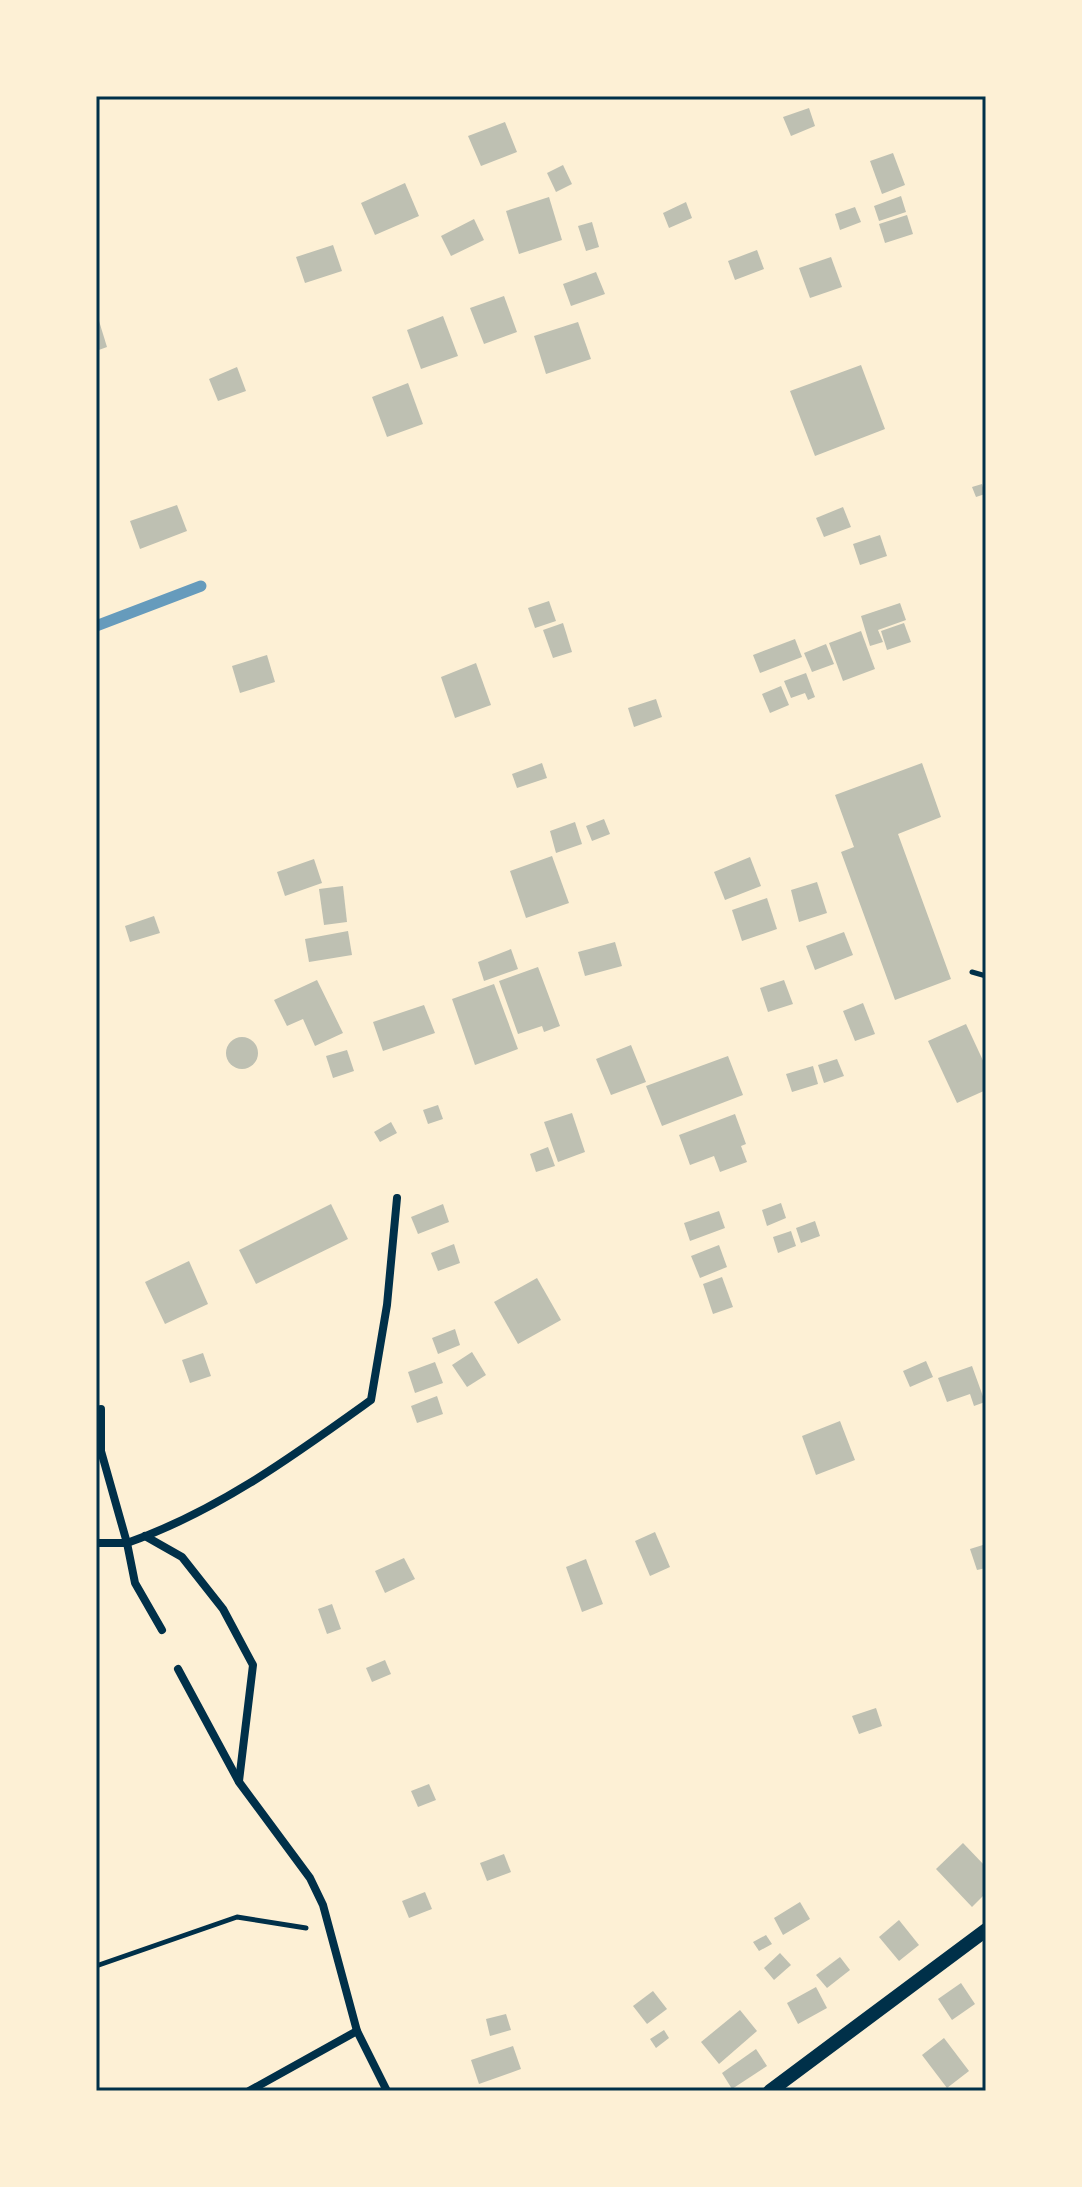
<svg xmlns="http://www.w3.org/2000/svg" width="1082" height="2187" viewBox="0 0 1082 2187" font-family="'Nunito Sans',sans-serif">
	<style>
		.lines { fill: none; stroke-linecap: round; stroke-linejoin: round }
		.stream { stroke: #669bbc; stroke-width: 11 }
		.building { fill: #bec0b2 }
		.path { stroke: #003049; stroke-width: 5 }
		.minor { stroke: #003049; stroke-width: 8 }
		.tertiary { stroke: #003049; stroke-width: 14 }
		.neatline { fill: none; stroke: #003049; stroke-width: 3 }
	</style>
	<rect width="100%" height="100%" fill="#fdf0d5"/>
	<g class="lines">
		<polyline class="stream" points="96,626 201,586"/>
	</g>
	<g class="building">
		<polygon points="809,108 815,126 791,136 783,117"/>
		<polygon points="505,122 517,152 481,166 468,136"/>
		<polygon points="893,153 905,185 882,194 870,161"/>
		<polygon points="563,165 572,184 556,192 547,173"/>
		<polygon points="405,183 419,216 375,235 361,203"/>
		<polygon points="901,196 906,212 879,221 874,206"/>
		<polygon points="549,197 562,240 519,254 506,211"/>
		<polygon points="686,202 692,218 669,228 663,213"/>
		<polygon points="855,207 861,222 840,230 835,214"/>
		<polygon points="907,215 913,234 885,243 879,224"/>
		<polygon points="474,219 484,240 451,256 441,236"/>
		<polygon points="592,222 599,247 586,251 578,226"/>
		<polygon points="333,245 342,271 305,283 296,257"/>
		<polygon points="757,250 764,269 735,280 728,261"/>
		<polygon points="831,257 842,287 810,298 799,268"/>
		<polygon points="596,272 605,294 571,306 563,284"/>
		<polygon points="504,296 517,332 484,344 470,308"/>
		<polygon points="443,316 458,356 421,369 407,330"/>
		<polygon points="99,321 107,347 96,351 96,322"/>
		<polygon points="578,322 591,359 546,374 534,336"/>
		<polygon points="861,365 885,429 815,456 790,391"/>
		<polygon points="237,367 246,391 218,401 209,379"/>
		<polygon points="408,383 423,424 387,437 372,397"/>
		<polygon points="982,484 985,494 976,497 972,487"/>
		<polygon points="177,505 187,531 140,549 130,521"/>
		<polygon points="843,507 851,527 824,537 816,518"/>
		<polygon points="880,535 887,556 860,565 853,544"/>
		<polygon points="549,601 556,621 535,628 528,608"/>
		<polygon points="900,603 906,620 878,630 883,642 870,646 861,616"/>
		<polygon points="563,623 572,652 553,658 543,630"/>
		<polygon points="904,623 911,642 887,650 881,631"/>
		<polygon points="861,631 875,669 843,681 829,643"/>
		<polygon points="795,639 802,657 760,673 753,655"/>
		<polygon points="826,644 834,664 812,672 804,653"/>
		<polygon points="267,655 275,682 240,693 232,666"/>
		<polygon points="476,663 491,705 455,718 441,677"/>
		<polygon points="806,673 815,697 808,700 805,693 791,698 784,681"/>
		<polygon points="781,686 789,705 770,713 762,694"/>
		<polygon points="656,699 662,717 634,727 628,708"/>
		<polygon points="542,763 547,778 517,788 512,774"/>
		<polygon points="922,763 941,817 898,834 951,979 895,1000 841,852 854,847 835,795"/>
		<polygon points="604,819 610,834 592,841 586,826"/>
		<polygon points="575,822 582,844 556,853 550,831"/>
		<polygon points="552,856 569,903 526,918 510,871"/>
		<polygon points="750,857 761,886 725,900 714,872"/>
		<polygon points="314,859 322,883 285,896 277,872"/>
		<polygon points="817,882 827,913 799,922 791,890"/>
		<polygon points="343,886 347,922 324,925 319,889"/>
		<polygon points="767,898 777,929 742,941 732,910"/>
		<polygon points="154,916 160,933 130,942 125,926"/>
		<polygon points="348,931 352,955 309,962 305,939"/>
		<polygon points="844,932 853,955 815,970 806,946"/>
		<polygon points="615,942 622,966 585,976 578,952"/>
		<polygon points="511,949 518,969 484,981 478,962"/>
		<polygon points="538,967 560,1026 544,1032 542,1026 518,1034 499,981"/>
		<polygon points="317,980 343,1033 315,1046 303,1019 287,1026 274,1000"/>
		<polygon points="784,980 793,1004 768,1012 760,988"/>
		<polygon points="494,984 518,1049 475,1065 452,999"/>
		<polygon points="863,1003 875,1034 855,1041 843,1011"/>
		<polygon points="424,1005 435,1033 383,1051 373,1022"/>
		<polygon points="966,1024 986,1067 986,1090 957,1103 928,1041"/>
		<circle cx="242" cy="1053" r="16"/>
		<polygon points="631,1045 646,1082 611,1095 596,1059"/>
		<polygon points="347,1050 354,1071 333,1078 326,1056"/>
		<polygon points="728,1056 743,1095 662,1126 646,1086"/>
		<polygon points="837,1059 844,1076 824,1083 818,1065"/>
		<polygon points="813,1066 818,1084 792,1092 786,1074"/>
		<polygon points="438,1105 443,1119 428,1124 423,1110"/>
		<polygon points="572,1113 585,1152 558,1162 544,1122"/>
		<polygon points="735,1114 746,1144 741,1146 747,1162 720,1172 714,1156 690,1165 679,1135"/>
		<polygon points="391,1122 397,1133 380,1142 374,1132"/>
		<polygon points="548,1147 555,1166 536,1172 530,1154"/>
		<polygon points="781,1203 786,1218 767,1226 762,1210"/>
		<polygon points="331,1204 348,1239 256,1284 239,1250"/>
		<polygon points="443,1204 449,1222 418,1234 411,1217"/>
		<polygon points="719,1211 725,1228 690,1241 684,1223"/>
		<polygon points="815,1221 820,1236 801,1243 796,1228"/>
		<polygon points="791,1231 796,1246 778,1253 773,1237"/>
		<polygon points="454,1244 460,1263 438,1271 431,1253"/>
		<polygon points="719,1245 727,1267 700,1278 691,1256"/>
		<polygon points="189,1261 208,1304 165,1324 145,1282"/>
		<polygon points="722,1277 733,1307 713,1314 703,1284"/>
		<polygon points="537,1278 561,1320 518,1344 494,1302"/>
		<polygon points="455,1329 460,1345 438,1354 432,1338"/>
		<polygon points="472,1352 486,1375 467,1387 452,1365"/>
		<polygon points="203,1353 211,1376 190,1383 182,1360"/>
		<polygon points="926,1361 933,1377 910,1387 903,1371"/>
		<polygon points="435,1362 443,1383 415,1393 408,1372"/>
		<polygon points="972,1366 985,1402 974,1406 970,1394 947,1402 938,1378"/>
		<polygon points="437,1396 443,1414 417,1423 411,1406"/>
		<polygon points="840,1421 855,1460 816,1475 802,1436"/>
		<polygon points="655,1532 670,1567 650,1576 635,1541"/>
		<polygon points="986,1544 986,1568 977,1570 970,1549"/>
		<polygon points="404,1558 415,1579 385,1593 375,1571"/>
		<polygon points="586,1559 603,1604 582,1612 566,1567"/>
		<polygon points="332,1604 341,1629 327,1634 318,1609"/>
		<polygon points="385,1660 391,1674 372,1682 366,1668"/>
		<polygon points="876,1708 882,1726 859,1734 852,1716"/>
		<polygon points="429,1784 436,1800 418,1807 411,1791"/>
		<polygon points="963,1843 986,1867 986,1893 972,1907 936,1869"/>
		<polygon points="504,1854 511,1872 487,1881 480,1863"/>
		<polygon points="425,1892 432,1909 409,1918 402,1901"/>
		<polygon points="800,1902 810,1919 783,1935 774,1918"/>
		<polygon points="899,1920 919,1945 899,1961 879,1937"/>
		<polygon points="766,1935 772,1944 759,1951 753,1942"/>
		<polygon points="780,1953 791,1965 774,1980 764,1968"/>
		<polygon points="840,1957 850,1970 827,1988 816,1975"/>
		<polygon points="961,1983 975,2004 952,2020 938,1999"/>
		<polygon points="816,1987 827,2008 798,2024 787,2003"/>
		<polygon points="653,1991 667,2009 647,2024 633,2006"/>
		<polygon points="740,2010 757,2031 719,2064 701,2042"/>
		<polygon points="506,2014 511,2030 490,2036 486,2019"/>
		<polygon points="664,2030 669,2038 656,2048 650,2039"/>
		<polygon points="944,2038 969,2071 947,2088 922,2055"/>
		<polygon points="513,2046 521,2069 479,2084 471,2060"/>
		<polygon points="756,2049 767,2066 732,2089 722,2073"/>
	</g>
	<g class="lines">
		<g class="path">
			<polyline points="972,972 986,976"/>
			<polyline points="96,1966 237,1917 306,1928"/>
		</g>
		<g class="minor">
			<path d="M 101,1409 L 101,1451 L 127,1543 C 218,1511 293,1456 371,1400 L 387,1305 L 397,1198"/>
			<polyline points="145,1536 182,1557 223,1609 253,1665 239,1781"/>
			<polyline points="96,1543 127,1543 135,1583 162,1630"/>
			<polyline points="178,1669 239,1782 310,1878 323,1905 357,2031 387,2091"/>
			<polyline points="249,2091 357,2031"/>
		</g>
		<polyline class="tertiary" points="770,2091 986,1930"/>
	</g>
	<rect width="1082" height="2187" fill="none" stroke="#fdf0d5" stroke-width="196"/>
	<rect x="98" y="98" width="886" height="1991" class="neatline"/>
</svg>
